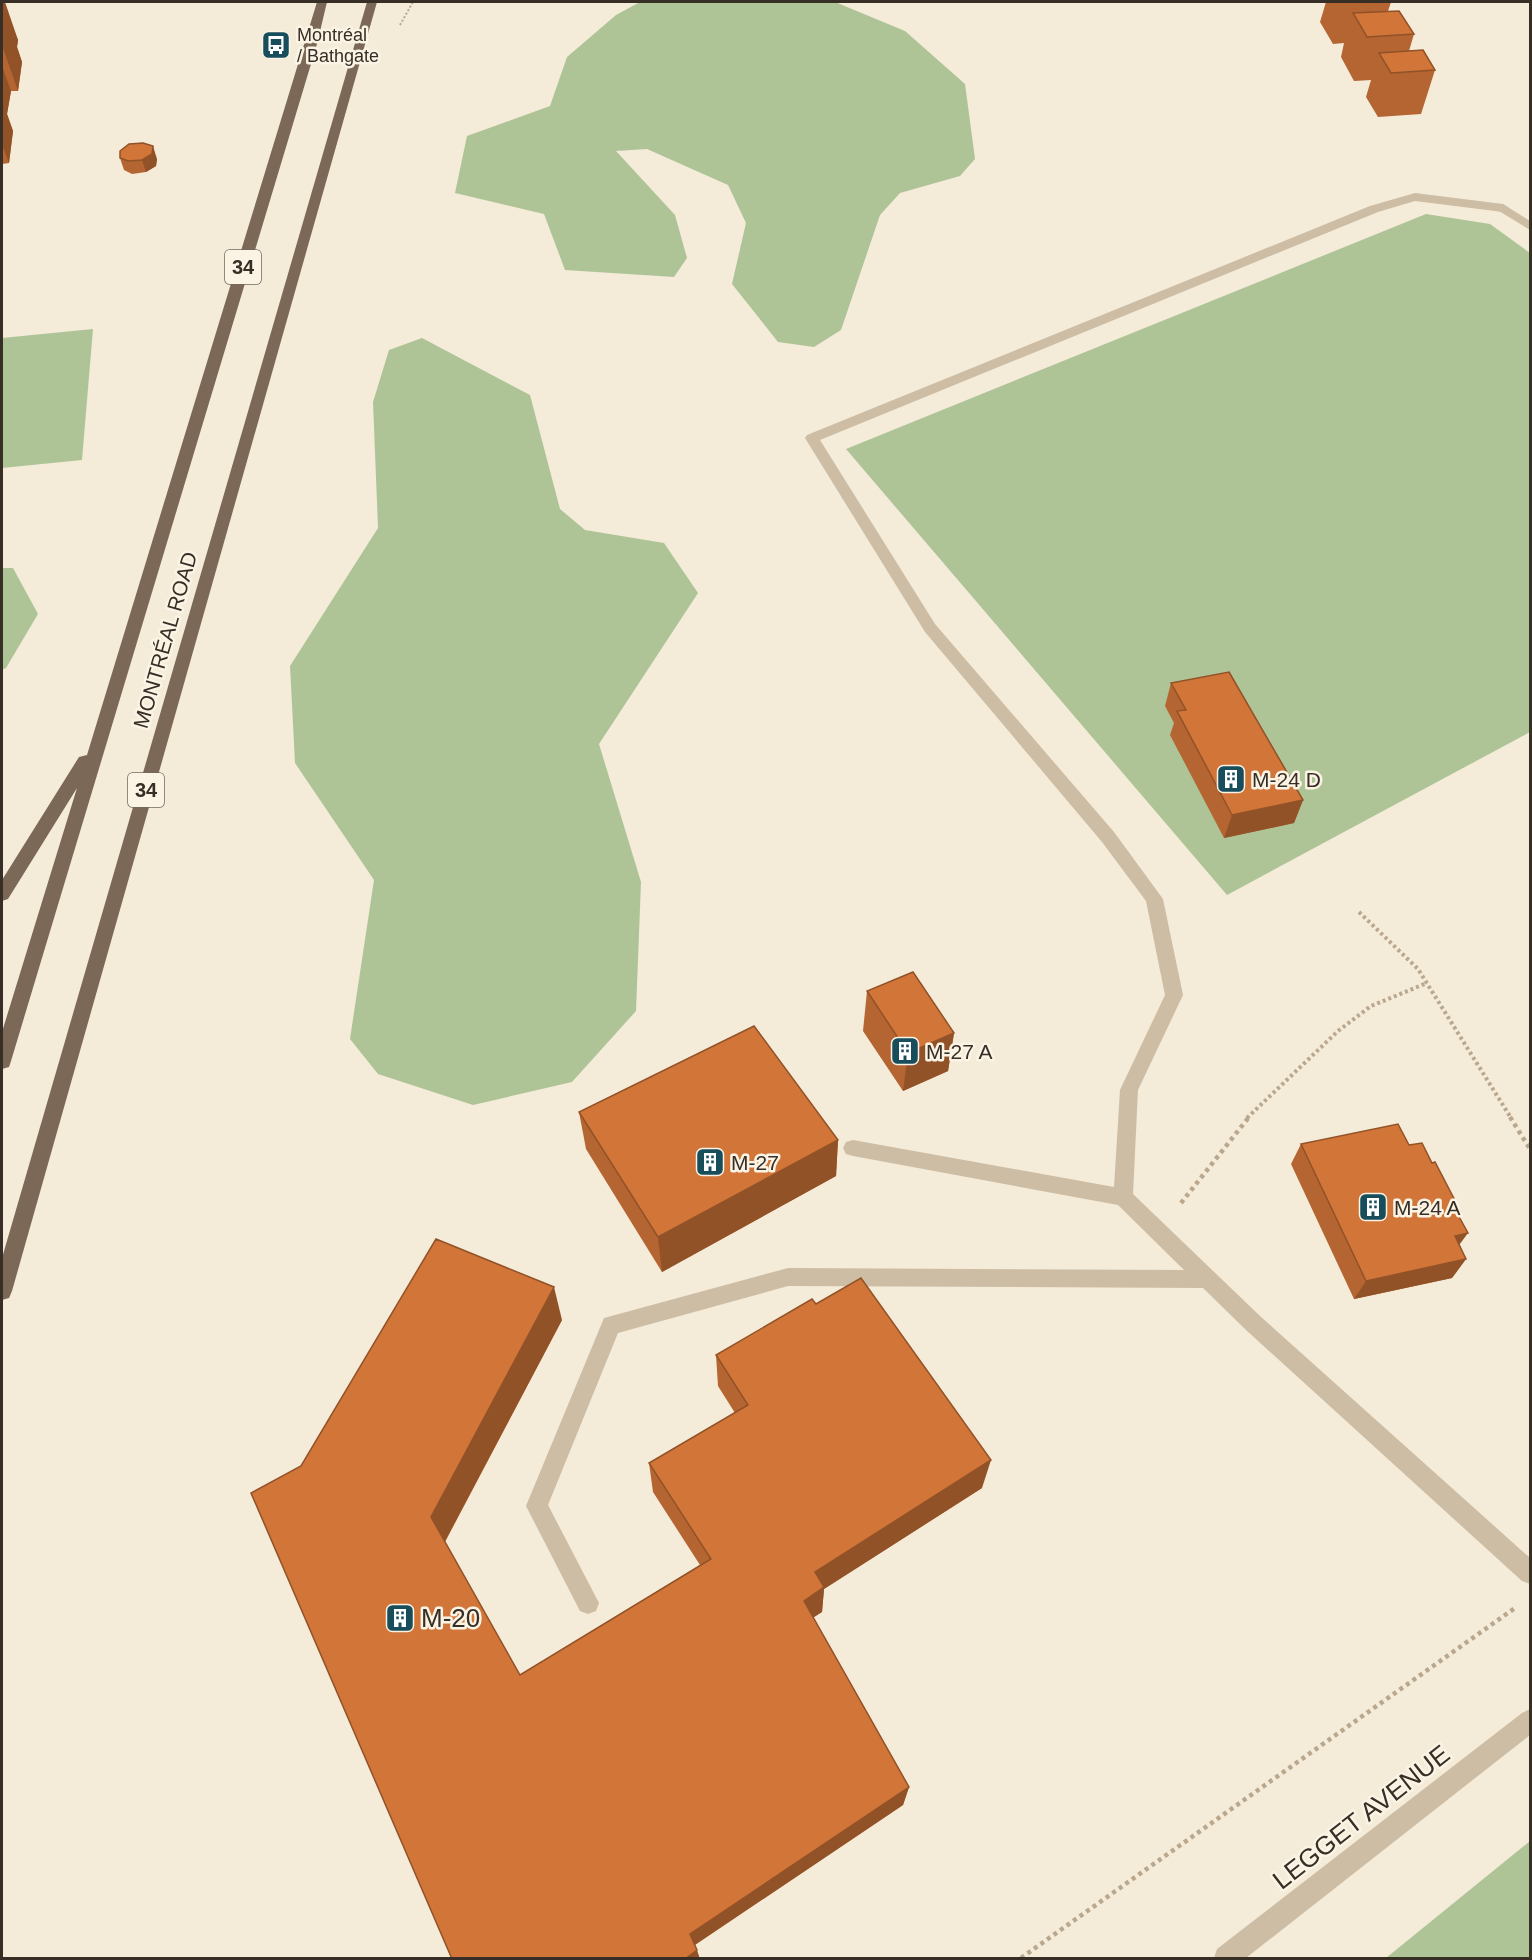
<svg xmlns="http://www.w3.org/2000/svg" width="1532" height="1960" viewBox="0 0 1532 1960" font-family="Arial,sans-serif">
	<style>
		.green { fill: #aec497 }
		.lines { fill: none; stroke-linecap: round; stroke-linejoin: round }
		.path-far2 { stroke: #b9a78e; stroke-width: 2; stroke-dasharray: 2 2; stroke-linecap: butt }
		.path-far1 { stroke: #b9a78e; stroke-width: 4; stroke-dasharray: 3 3; stroke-linecap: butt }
		.path { stroke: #b9a78e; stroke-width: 4.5; stroke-dasharray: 4 4; stroke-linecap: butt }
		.lane { fill: #cdbda4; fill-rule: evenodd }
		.street { fill: #cdbda4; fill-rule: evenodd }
		.primary { fill: #7b6856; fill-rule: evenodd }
		.wall { fill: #b46531 }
		.shaded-wall { fill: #925228 }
		.building { fill: #d17539; stroke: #925228; stroke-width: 1.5 }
		.labels { text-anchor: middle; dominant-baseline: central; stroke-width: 5; stroke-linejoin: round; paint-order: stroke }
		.far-poi-label { font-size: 18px; fill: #372e26; stroke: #fbf4e5; text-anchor: start }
		.shield { fill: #fbf4e5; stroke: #72695f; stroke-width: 1.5 }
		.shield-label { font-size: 20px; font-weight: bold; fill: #372e26 }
		.street-label { font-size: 21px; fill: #372e26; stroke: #fbf4e5 }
		.poi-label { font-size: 21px; fill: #372e26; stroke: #fbf4e5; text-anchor: start }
		.near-poi-label { font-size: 26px; fill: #372e26; stroke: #fbf4e5; text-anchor: start }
		.near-street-label { font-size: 26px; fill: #372e26; stroke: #fbf4e5 }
	</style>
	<rect width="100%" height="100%" fill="#f4ebd9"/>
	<g class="green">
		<polygon points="640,2 835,2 905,31 965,84 975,159 960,176 900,193 880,215 841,330 814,347 778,342 732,284 746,223 728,185 647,149 616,151 675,215 687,258 674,277 565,270 544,214 455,193 467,136 550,106 567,57 616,15"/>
		<polygon points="1426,214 1490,224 1530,253 1530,732 1227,895 846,449"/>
		<polygon points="93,329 82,460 2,468 2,338"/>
		<polygon points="422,338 530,395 560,509 585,530 664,543 698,593 599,744 641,882 636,1011 572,1082 473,1105 378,1074 350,1039 374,880 295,763 290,666 378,528 373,402 389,350"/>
		<polygon points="2,568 13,568 38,614 6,668 2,670"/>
		<polygon points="1530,1841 1530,1958 1386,1958"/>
	</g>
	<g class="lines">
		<polyline class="path-far2" points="400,25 413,2"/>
		<g class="path-far1">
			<polyline points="1359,912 1418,969 1511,1118"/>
			<polyline points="1247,1118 1338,1031 1371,1006 1427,983"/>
		</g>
		<g class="path">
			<polyline points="1510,1117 1530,1149"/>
			<polyline points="1181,1203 1249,1117"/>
			<polyline points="1021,1958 1515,1608"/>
		</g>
		<polygon class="lane" points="1415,193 1503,204 1509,208 1503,212 1415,201 1378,212 820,440 935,624 1114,832 1163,899 1183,995 1138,1090 1133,1194 1260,1316 1530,1558 1530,1584 1522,1581 1246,1330 1203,1288 788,1286 618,1333 548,1505 599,1603 596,1611 588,1614 580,1611 526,1506 604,1318 788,1268 1184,1270 1118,1205 853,1156 846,1154 843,1148 846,1142 853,1140 1114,1187 1120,1090 1165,995 1146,901 1102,842 925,632 805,438 807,435 1370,206"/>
		<g class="street">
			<polygon points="1503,204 1530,221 1530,230 1499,211 1497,208 1499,205"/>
			<polygon points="1530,1709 1530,1735 1246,1958 1214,1958 1217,1949 1522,1713"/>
		</g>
		<g class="primary">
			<polygon points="317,2 327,2 317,44 11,1061 9,1067 2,1069 2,1032 77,788 8,899 2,901 2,880 79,757 87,755"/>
			<polygon points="367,2 377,2 12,1291 9,1298 2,1300 2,1258"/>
		</g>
	</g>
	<g class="wall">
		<polygon points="2,2 18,40 17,47 22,62 18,91 11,91 7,114 13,131 9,163 2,164"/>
		<polygon points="1326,2 1391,2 1388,11 1414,34 1409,51 1435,70 1421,114 1378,117 1366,97 1371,80 1354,81 1341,57 1344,43 1333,44 1320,22"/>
		<polygon points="120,158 157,159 156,166 146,172 132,174 124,170"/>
		<polygon points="1171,683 1303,800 1294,823 1224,838 1170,735 1174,723 1165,706"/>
		<polygon points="867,991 954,1033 948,1071 903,1091 863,1031"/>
		<polygon points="579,1112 838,1140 836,1176 662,1272 586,1149"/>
		<polygon points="1301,1144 1409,1145 1432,1163 1461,1212 1459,1216 1459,1245 1466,1259 1452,1278 1354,1299 1291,1164"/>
		<polygon points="816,1304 982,1488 824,1589 822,1612 813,1617 909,1787 903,1805 695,1945 301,1466 562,1320 445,1542 520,1675 700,1565 653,1492 649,1463 735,1413 718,1386 716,1355"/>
	</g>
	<g class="shaded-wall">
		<polygon points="2,2 5,2 18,40 17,47 22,62 18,91 2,45"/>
		<polygon points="2,66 11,91 7,114 13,131 9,163 2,144"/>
		<polygon points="153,146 157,159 156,166 146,172 142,160"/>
		<polygon points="1303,800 1294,823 1224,838 1232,815"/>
		<polygon points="954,1033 948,1071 903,1091 908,1053"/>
		<polygon points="838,1140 836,1176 662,1272 658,1237"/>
		<polygon points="1468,1233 1454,1252 1455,1236"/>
		<polygon points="1466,1259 1452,1278 1354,1299 1366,1281"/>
		<polygon points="554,1287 562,1320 444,1543 431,1517"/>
		<polygon points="991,1460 982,1488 824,1589 822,1612 802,1625 804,1601 815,1572"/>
		<polygon points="909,1787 903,1805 693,1946 690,1934"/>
		<polygon points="697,1950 700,1959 685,1959"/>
	</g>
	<g class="building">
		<polygon points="1399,11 1414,34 1367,37 1353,13"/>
		<polygon points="1423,50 1435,70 1391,73 1379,53"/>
		<polygon points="143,143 153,146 152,154 142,160 128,161 120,158 120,151 129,144"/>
		<polygon points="1229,672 1303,800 1232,815 1177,711 1186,710 1171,683"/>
		<polygon points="913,972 954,1033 908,1053 867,991"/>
		<polygon points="754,1026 838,1140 658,1237 579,1112"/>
		<polygon points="1398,1124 1409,1145 1422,1143 1432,1163 1435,1162 1461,1212 1457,1213 1468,1233 1455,1236 1466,1259 1366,1281 1301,1144"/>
		<polygon points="436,1239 554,1287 431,1517 520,1675 711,1559 649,1463 748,1405 716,1355 812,1299 816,1304 861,1278 991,1460 815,1572 824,1587 804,1601 909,1787 690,1934 697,1950 685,1959 452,1959 251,1493 301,1466"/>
	</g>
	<defs>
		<g id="bus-square" transform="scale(1.5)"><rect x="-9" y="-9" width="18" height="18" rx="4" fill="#184d5c" stroke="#fbf4e5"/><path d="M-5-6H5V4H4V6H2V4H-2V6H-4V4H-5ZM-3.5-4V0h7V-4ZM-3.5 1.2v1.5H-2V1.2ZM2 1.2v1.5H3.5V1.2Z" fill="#fff"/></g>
		<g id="building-square" transform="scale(1.5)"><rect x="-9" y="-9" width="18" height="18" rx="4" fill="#184d5c" stroke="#fbf4e5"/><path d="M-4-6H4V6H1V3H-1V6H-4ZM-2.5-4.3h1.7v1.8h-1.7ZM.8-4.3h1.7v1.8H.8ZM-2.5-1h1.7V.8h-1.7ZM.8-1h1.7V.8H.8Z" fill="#fff"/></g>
	</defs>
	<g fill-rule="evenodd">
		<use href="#bus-square" x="276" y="45"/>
		<use href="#building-square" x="1231" y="779"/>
		<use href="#building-square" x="905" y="1051"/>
		<use href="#building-square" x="710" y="1162"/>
		<use href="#building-square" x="1373" y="1207"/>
		<use href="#building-square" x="400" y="1618"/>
	</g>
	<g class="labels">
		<g class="far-poi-label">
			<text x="297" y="35">Montréal<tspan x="297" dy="21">/ Bathgate</tspan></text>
		</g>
		<g class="shield">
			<rect x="225" y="250" width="36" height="34" rx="4.5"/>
			<rect x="128" y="773" width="36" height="34" rx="4.5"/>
		</g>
		<g class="shield-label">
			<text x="243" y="267">34</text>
			<text x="146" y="790">34</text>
		</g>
		<g class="street-label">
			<text transform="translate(165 640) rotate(-74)">MONTRÉAL ROAD</text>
		</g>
		<g class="poi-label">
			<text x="1252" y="779">M-24 D</text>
			<text x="926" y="1051">M-27 A</text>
			<text x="731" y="1162">M-27</text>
			<text x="1394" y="1207">M-24 A</text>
		</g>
		<g class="near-poi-label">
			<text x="421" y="1618">M-20</text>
		</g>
		<g class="near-street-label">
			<text transform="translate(1361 1817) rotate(-38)">LEGGET AVENUE</text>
		</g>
	</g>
	<rect width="1532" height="1960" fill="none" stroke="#372e26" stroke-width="6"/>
</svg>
